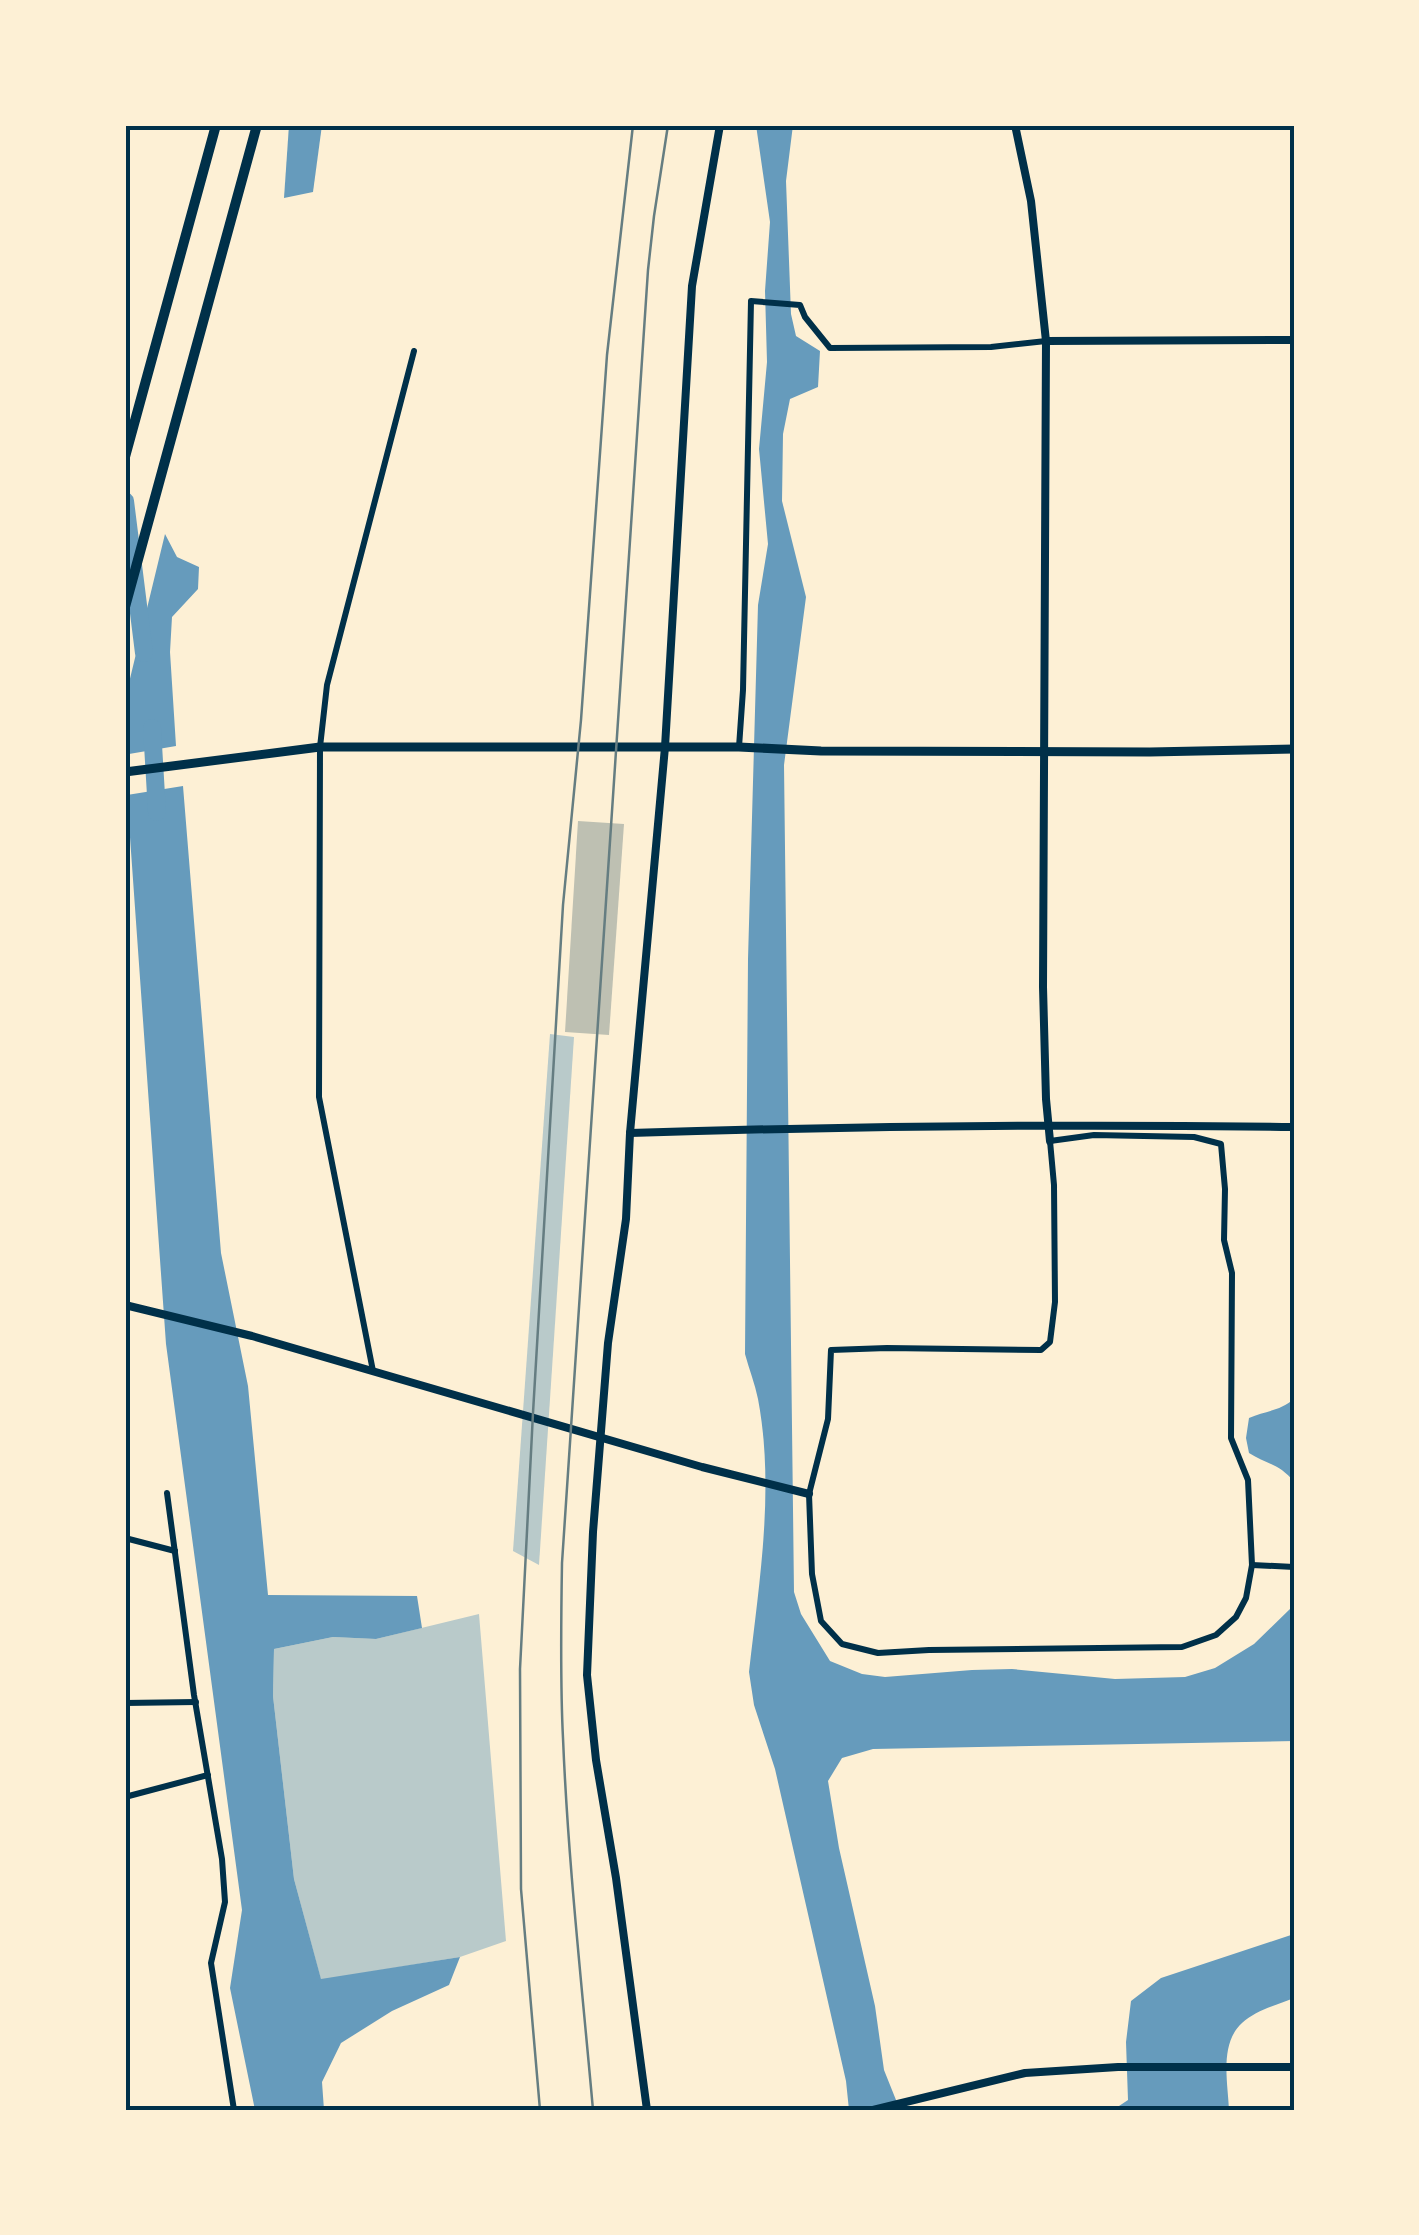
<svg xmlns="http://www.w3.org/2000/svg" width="1419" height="2235" viewBox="0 0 1419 2235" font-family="'Source Sans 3',sans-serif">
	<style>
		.green { fill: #b9caca }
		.water { fill: #669bbc }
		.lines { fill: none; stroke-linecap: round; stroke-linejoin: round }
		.river { stroke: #669bbc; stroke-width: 18 }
		.building { fill: #bec0b2 }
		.minor { stroke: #003049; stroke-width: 6 }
		.tertiary { stroke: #003049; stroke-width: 8 }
		.secondary { stroke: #003049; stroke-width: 9 }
		.primary { stroke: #003049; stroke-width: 10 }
		.rail { stroke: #657d81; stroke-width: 2.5 }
		.neatline { fill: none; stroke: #003049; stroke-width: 4 }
	</style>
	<rect width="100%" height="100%" fill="#fdf0d5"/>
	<g class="green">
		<polygon points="550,1034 574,1037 539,1565 513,1551"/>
		<polygon points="479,1614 506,1941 460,1957 321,1980 294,1879 273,1696 274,1649 333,1637 376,1639"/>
	</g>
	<g class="water">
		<polygon points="289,125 322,125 313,192 284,198"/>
		<path d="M 756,125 L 793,125 L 786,181 L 791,314 L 796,336 L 820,351 L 818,387 L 790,399 L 783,434 L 782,501 L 806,597 L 784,765 L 794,1592 L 801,1614 L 830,1661 L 862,1674 L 885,1677 L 972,1670 L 1012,1669 L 1115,1679 L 1185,1677 L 1215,1668 L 1254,1644 L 1291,1608 L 1294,1602 L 1294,1741 L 873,1749 L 842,1758 L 828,1781 L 839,1848 L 875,2006 L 884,2070 L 900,2110 L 849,2110 L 846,2081 L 775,1769 L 754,1705 L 749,1672 C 759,1583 775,1489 758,1399 C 755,1384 749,1369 745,1354 L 748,959 L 758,605 L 768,544 L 759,449 L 767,362 L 765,291 L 770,222 Z"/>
		<polygon points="165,534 177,557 199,567 198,589 172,617 170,652 176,746 129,754 127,691"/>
		<polygon points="183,786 221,1253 248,1386 268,1595 417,1596 422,1628 376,1639 333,1637 274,1649 273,1696 294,1879 321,1979 460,1957 449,1985 392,2011 341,2043 322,2082 324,2110 255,2110 230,1988 242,1910 166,1344 127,795"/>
		<path d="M 1294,1399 L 1294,1482 C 1280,1464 1266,1464 1249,1453 L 1246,1438 L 1249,1418 C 1265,1411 1280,1411 1294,1399 Z"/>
		<path d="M 1294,1934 L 1294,1998 C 1277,2005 1256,2010 1242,2023 C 1219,2044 1228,2083 1229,2110 L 1113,2110 L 1128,2100 L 1126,2042 L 1131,2001 L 1161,1978 Z"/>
	</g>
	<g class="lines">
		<g class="river">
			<polyline points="125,501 144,653"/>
			<polyline points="152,728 157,812"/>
		</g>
	</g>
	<polygon class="building" points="578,821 624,824 609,1035 565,1032"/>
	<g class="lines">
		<g class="minor">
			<polyline points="739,747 743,690 751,301 800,305 805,317 830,348 991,347 1046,341"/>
			<polygon points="1094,1135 1194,1137 1221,1144 1225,1189 1224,1240 1232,1273 1231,1438 1248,1480 1252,1565 1246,1598 1236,1617 1216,1635 1182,1647 929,1650 878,1653 842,1644 821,1621 812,1574 809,1494 828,1419 831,1350 887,1348 1041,1350 1050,1342 1055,1302 1054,1185 1050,1141"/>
			<polyline points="373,1371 319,1097 320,747 327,685 414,351"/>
			<polyline points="167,1493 194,1695 222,1859 225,1902 211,1963 234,2110"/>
			<polyline points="125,1538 175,1551"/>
			<polyline points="1252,1565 1294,1567"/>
			<polyline points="125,1703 196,1702"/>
			<polyline points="125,1797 208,1775"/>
		</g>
		<g class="tertiary">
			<polyline points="1015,125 1031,201 1046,341 1043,987 1046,1099 1050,1141"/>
			<polyline points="1046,341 1294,340"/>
			<path d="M 630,1133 C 851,1126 1072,1124 1294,1127"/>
			<polyline points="125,1305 252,1336 702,1467 809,1494"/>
			<polyline points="647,2110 616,1878 596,1760 587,1675 593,1532 608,1343 626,1219 630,1133 665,747 692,286 720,125"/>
			<polyline points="873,2110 1025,2073 1118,2067 1294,2067"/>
		</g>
		<polyline class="secondary" points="125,772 320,747 739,747 821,751 1150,752 1294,749"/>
		<g class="primary">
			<polyline points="125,457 216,125"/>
			<polyline points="125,607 257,125"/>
		</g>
		<g class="rail">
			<polyline points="540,2110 521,1889 520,1669 533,1413 563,905 581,720 607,355 633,125"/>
			<path d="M 593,2110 C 582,1986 568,1862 563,1738 C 560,1679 561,1621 562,1563 L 648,270 L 654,216 L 668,125"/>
		</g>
	</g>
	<rect width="1419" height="2235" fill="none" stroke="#fdf0d5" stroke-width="255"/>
	<rect x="128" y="128" width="1164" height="1980" class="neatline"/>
</svg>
